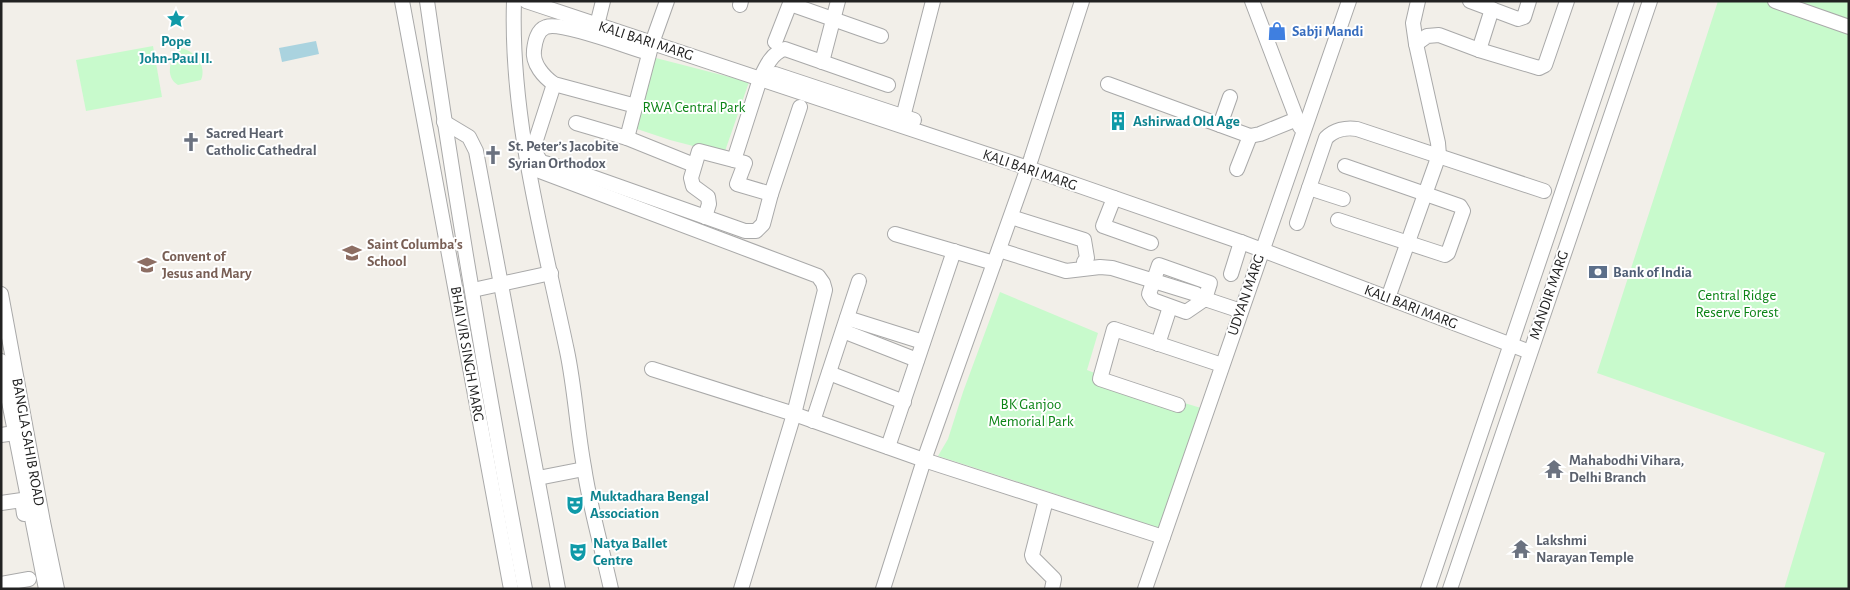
<svg xmlns="http://www.w3.org/2000/svg" width="1850" height="590" viewBox="0 0 1850 590" font-family="'Alegreya Sans',sans-serif">
	<style>
		.park { fill: #c8facc }
		.water { fill: #aad3df }
		.lines { fill: none; stroke-linecap: round; stroke-linejoin: round }
		.minor-casing { stroke: #a9a9a9; stroke-width: 16 }
		.minor { stroke: #fff; stroke-width: 14 }
		.labels { text-anchor: middle; dominant-baseline: central; stroke-width: 4; stroke-linejoin: round; paint-order: stroke }
		.shop-label { font-size: 15px; font-weight: bold; fill: #366cbe; stroke: #fff; text-anchor: start }
		.culture-label { font-size: 15px; font-weight: bold; fill: #0d838f; stroke: #fff; text-anchor: start }
		.street-label { font-size: 15px; fill: #222; stroke: #fff }
		.park-label { font-size: 15px; fill: #0c8416; stroke: #fff }
		.worship-label { font-size: 15px; font-weight: bold; fill: #5b616d; stroke: #fff; text-anchor: start }
		.education-label { font-size: 15px; font-weight: bold; fill: #785e54; stroke: #fff; text-anchor: start }
		.service-label { font-size: 15px; font-weight: bold; fill: #4e5e75; stroke: #fff; text-anchor: start }
	</style>
	<rect width="100%" height="100%" fill="#f2efe9"/>
	<g class="park">
		<polygon points="1718,1 1849,1 1849,589 1784,589 1825,453 1597,373"/>
		<polygon points="153,46 162,97 86,111 76,60"/>
		<path d="M 181,48 C 195,51 207,66 201,80 L 178,85 C 164,77 170,56 181,48 Z"/>
		<polygon points="652,57 749,82 724,154 670,140 628,126"/>
		<polygon points="1000,292 1098,333 1087,370 1128,386 1201,408 1158,530 1090,505 938,456 948,439 963,392"/>
	</g>
	<polygon class="water" points="316,41 319,54 282,62 279,48"/>
	<g class="lines">
		<g class="minor-casing">
			<g id="minor">
				<polyline points="402,1 511,589"/>
				<path d="M 427,1 C 455,198 488,394 525,589"/>
				<path d="M 514,1 C 510,118 543,237 567,351 C 575,389 577,429 584,467 C 590,508 602,548 611,589"/>
				<polyline points="526,1 1028,168 1241,242 1530,352"/>
				<polyline points="1252,1 1300,127"/>
				<polyline points="1470,1 1518,19 1524,17 1529,1"/>
				<polyline points="1775,1 1849,27"/>
				<polyline points="790,4 881,36"/>
				<polyline points="740,5 741,1"/>
				<polyline points="597,25 603,1"/>
				<polyline points="775,42 791,1"/>
				<polyline points="1416,44 1427,36 1439,35 1479,50 1539,68 1545,65 1567,1"/>
				<polyline points="1479,50 1492,9"/>
				<polyline points="822,62 838,1"/>
				<polyline points="775,74 914,120"/>
				<polyline points="554,84 535,143 536,154 541,162 581,173 745,231 756,231 763,224 771,194 800,107"/>
				<polyline points="1108,84 1250,136 1260,134 1297,119"/>
				<path d="M 636,106 L 554,84 C 544,77 532,64 534,50 C 535,42 537,30 546,27 C 562,21 630,48 649,53"/>
				<polyline points="903,117 933,1"/>
				<polyline points="444,122 469,137 476,151 558,589"/>
				<polyline points="576,123 627,138 694,165"/>
				<polyline points="1220,125 1230,97"/>
				<polyline points="627,138 652,43 667,1"/>
				<path d="M 734,160 L 760,79 C 765,68 772,52 785,49 L 888,85"/>
				<polyline points="529,167 818,276 823,283 825,290 794,414 741,589"/>
				<polyline points="1237,169 1250,136"/>
				<polyline points="1309,188 1343,199"/>
				<polyline points="1114,198 1103,226 1151,243"/>
				<polyline points="705,217 709,204 708,197 693,186 691,178 699,151 745,163 737,184 771,194"/>
				<polyline points="1011,217 1084,240 1087,258 1084,262"/>
				<polyline points="1338,220 1445,255 1448,253 1463,211 1460,206 1345,166"/>
				<path d="M 1297,223 L 1326,138 C 1334,130 1346,127 1357,129 L 1544,191"/>
				<polyline points="895,234 994,263"/>
				<polyline points="999,250 1066,271 1100,267 1112,268 1196,294"/>
				<polyline points="1231,274 1241,242"/>
				<polyline points="473,290 551,273"/>
				<polyline points="1,294 43,522 57,589"/>
				<polyline points="1388,298 1439,155 1438,143 1416,44 1413,23 1418,1"/>
				<polyline points="1205,299 1210,283 1159,265 1149,294 1153,300 1186,312 1205,299 1241,311"/>
				<polyline points="847,318 923,342"/>
				<polyline points="843,331 917,360"/>
				<polyline points="1158,344 1170,307"/>
				<polyline points="1,361 46,589"/>
				<polyline points="652,369 794,414 924,460 1163,537"/>
				<polyline points="829,373 904,402"/>
				<polyline points="1178,405 1100,379 1114,329 1222,365"/>
				<polyline points="813,421 859,281"/>
				<polyline points="1,435 15,433"/>
				<polyline points="888,447 954,251"/>
				<polyline points="538,478 584,469"/>
				<polyline points="1046,500 1032,555 1033,558 1054,579 1052,589"/>
				<polyline points="1,503 22,500 24,514"/>
				<polyline points="1,584 29,579"/>
				<polyline points="883,589 924,460 1031,159 1082,1"/>
				<polyline points="1145,589 1349,1"/>
				<polyline points="1428,589 1627,1"/>
				<polyline points="1450,589 1650,1"/>
			</g>
		</g>
		<use href="#minor" class="minor"/>
	</g>
	<defs>
		<g id="sight-bare" transform="scale(1.5)"><path d="M0-6L1.8-2.2L6-1.7L2.9 1.2L3.7 5.4L0 3.3L-3.7 5.4L-2.9 1.2L-6-1.7L-1.8-2.2Z" fill="#0f9aa8" stroke="#fff" stroke-width="2.5" paint-order="stroke"/></g>
		<g id="shop-bare" transform="scale(1.5)"><path d="M-5-2.5h2.3a2.7 3.5 0 0 1 5.4 0H5L5.5 6h-11ZM-1.5-2.5h3a1.5 2.3 0 0 0-3 0Z" fill="#3f7fe0" stroke="#fff" stroke-width="2.5" paint-order="stroke"/></g>
		<g id="building-bare" transform="scale(1.5)"><path d="M-4-6H4V6H1V3H-1V6H-4ZM-2.5-4.3h1.7v1.8h-1.7ZM.8-4.3h1.7v1.8H.8ZM-2.5-1h1.7V.8h-1.7ZM.8-1h1.7V.8H.8Z" fill="#0f9aa8" stroke="#fff" stroke-width="2.5" paint-order="stroke"/></g>
		<g id="church-bare" transform="scale(1.5)"><path d="M-1.2-6h2.4v3.5h3.3v2.4h-3.3V6h-2.4V-.1h-3.3v-2.4h3.3Z" fill="#6b7280" stroke="#fff" stroke-width="2.5" paint-order="stroke"/></g>
		<g id="school-bare" transform="scale(1.5)"><path d="M0-5L7-2L0 1L-7-2ZM-4 1L0 2.5L4 1V4Q0 6-4 4Z" fill="#8d6e63" stroke="#fff" stroke-width="2.5" paint-order="stroke"/></g>
		<g id="bank-bare" transform="scale(1.5)"><path d="M-6-4H6V4H-6ZM0-2.3a2.3 2.3 0 1 0 0 4.6a2.3 2.3 0 1 0 0-4.6Z" fill="#5c6f8a" stroke="#fff" stroke-width="2.5" paint-order="stroke"/></g>
		<g id="temple-bare" transform="scale(1.5)"><path d="M0-6L5-2H3V0L6.5 2.5H4V6H1.5V3h-3V6H-4V2.5H-6.5L-3 0V-2H-5Z" fill="#6b7280" stroke="#fff" stroke-width="2.5" paint-order="stroke"/></g>
		<g id="theatre-bare" transform="scale(1.5)"><path d="M-5-5.5Q0-4 5-5.5V0Q5 5 0 6Q-5 5-5 0ZM-3.3-2.5H-1v1.5H-3.3ZM1-2.5H3.3v1.5H1ZM-2.8 1Q0 5.5 2.8 1Z" fill="#0f9aa8" stroke="#fff" stroke-width="2.5" paint-order="stroke"/></g>
	</defs>
	<g fill-rule="evenodd">
		<use href="#sight-bare" x="176" y="19"/>
		<use href="#shop-bare" x="1277" y="31"/>
		<use href="#building-bare" x="1118" y="121"/>
		<use href="#church-bare" x="191" y="142"/>
		<use href="#church-bare" x="493" y="155"/>
		<use href="#school-bare" x="352" y="253"/>
		<use href="#school-bare" x="147" y="265"/>
		<use href="#bank-bare" x="1598" y="272"/>
		<use href="#temple-bare" x="1554" y="469"/>
		<use href="#theatre-bare" x="575" y="505"/>
		<use href="#temple-bare" x="1521" y="549"/>
		<use href="#theatre-bare" x="578" y="552"/>
	</g>
	<g class="labels">
		<g class="shop-label">
			<text x="1292" y="31">Sabji Mandi</text>
		</g>
		<g class="culture-label">
			<text x="176" y="41" text-anchor="middle">Pope<tspan x="176" dy="17">John-Paul II.</tspan></text>
			<text x="1133" y="121">Ashirwad Old Age</text>
			<text x="590" y="496">Muktadhara Bengal<tspan x="590" dy="17">Association</tspan></text>
			<text x="593" y="543">Natya Ballet<tspan x="593" dy="17">Centre</tspan></text>
		</g>
		<g class="street-label">
			<text transform="translate(646 41) rotate(18)">KALI BARI MARG</text>
			<text transform="translate(1030 170) rotate(19)">KALI BARI MARG</text>
			<text transform="translate(1246 295) rotate(-71)">UDYAN MARG</text>
			<text transform="translate(1549 295) rotate(-71)">MANDIR MARG</text>
			<text transform="translate(1411 307) rotate(21)">KALI BARI MARG</text>
			<text transform="translate(467 354) rotate(80)">BHAI VIR SINGH MARG</text>
			<text transform="translate(28 442) rotate(80)">BANGLA SAHIB ROAD</text>
		</g>
		<g class="park-label">
			<text x="694" y="107">RWA Central Park</text>
			<text x="1737" y="295">Central Ridge<tspan x="1737" dy="17">Reserve Forest</tspan></text>
			<text x="1031" y="404">BK Ganjoo<tspan x="1031" dy="17">Memorial Park</tspan></text>
		</g>
		<g class="worship-label">
			<text x="206" y="133">Sacred Heart<tspan x="206" dy="17">Catholic Cathedral</tspan></text>
			<text x="508" y="146">St. Peter’s Jacobite<tspan x="508" dy="17">Syrian Orthodox</tspan></text>
			<text x="1569" y="460">Mahabodhi Vihara,<tspan x="1569" dy="17">Delhi Branch</tspan></text>
			<text x="1536" y="540">Lakshmi<tspan x="1536" dy="17">Narayan Temple</tspan></text>
		</g>
		<g class="education-label">
			<text x="367" y="244">Saint Columba's<tspan x="367" dy="17">School</tspan></text>
			<text x="162" y="256">Convent of<tspan x="162" dy="17">Jesus and Mary</tspan></text>
		</g>
		<g class="service-label">
			<text x="1613" y="272">Bank of India</text>
		</g>
	</g>
	<rect width="1850" height="590" fill="none" stroke="#222222" stroke-width="5"/>
</svg>
